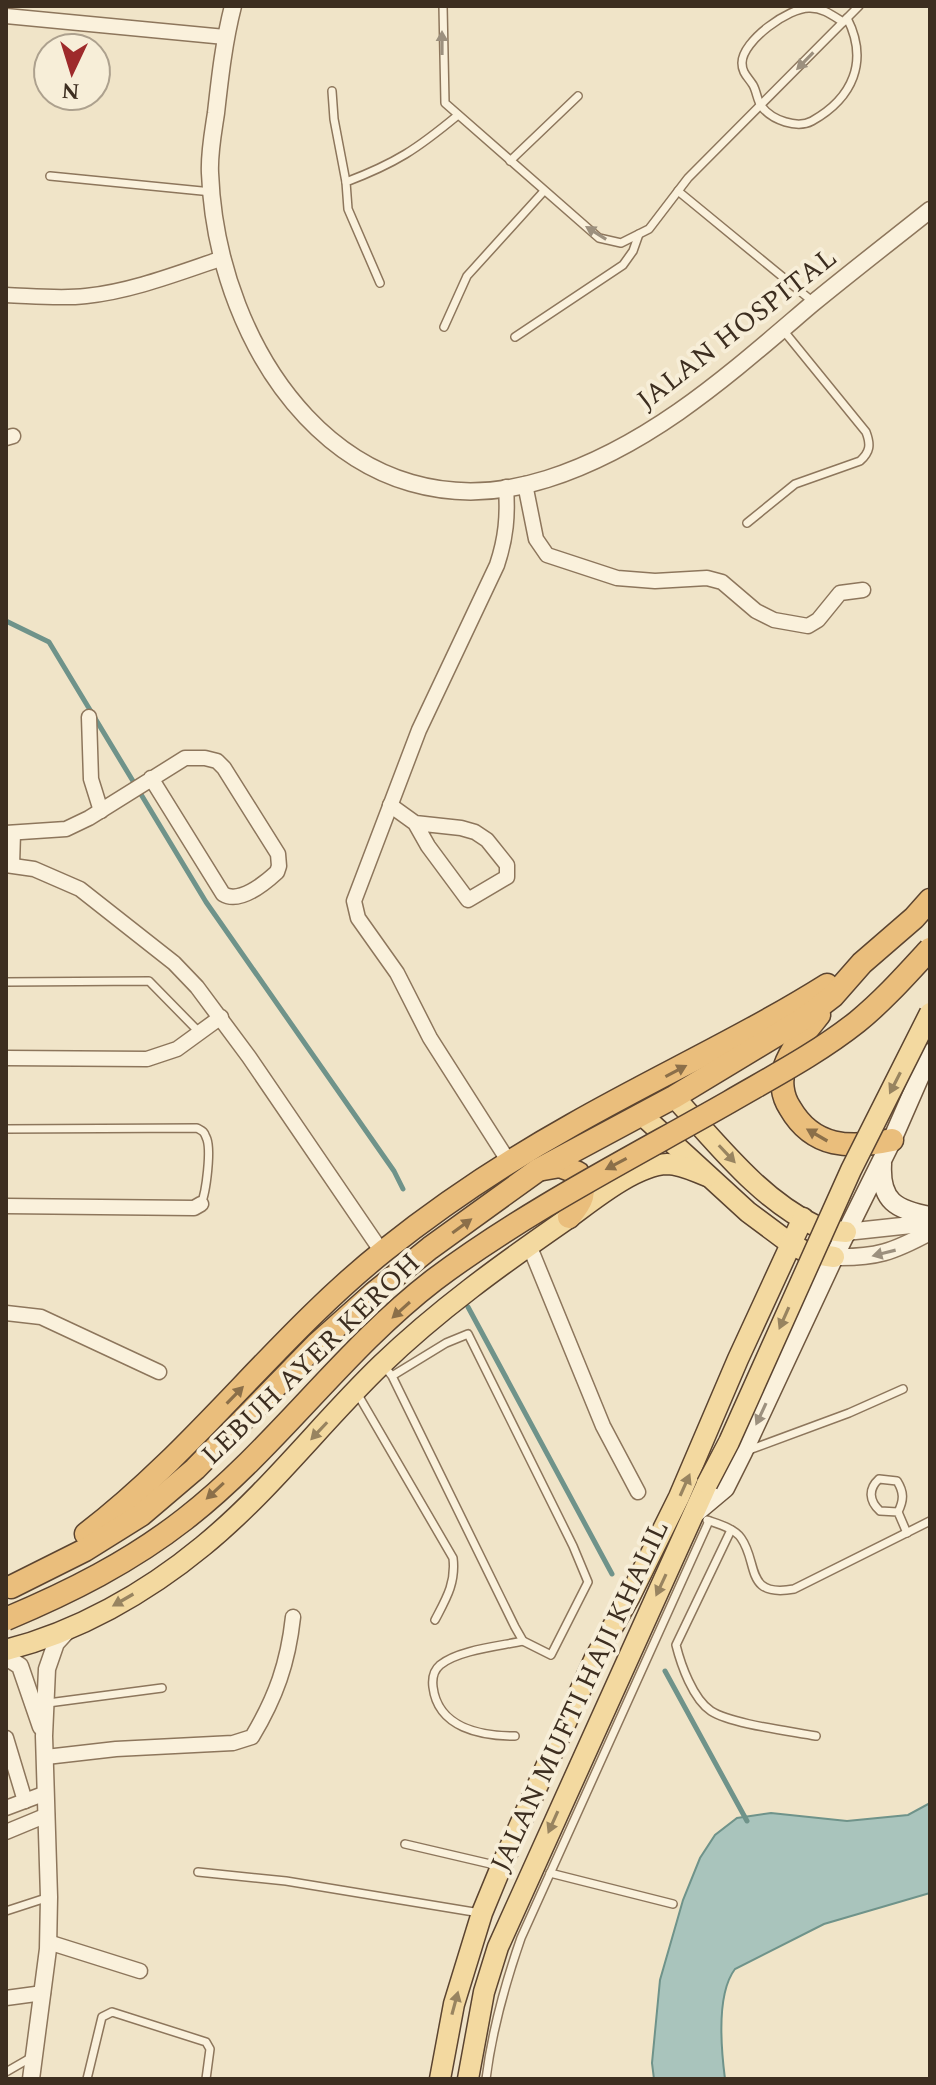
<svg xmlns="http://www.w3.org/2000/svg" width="936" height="2085" viewBox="0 0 936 2085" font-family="Spectral,serif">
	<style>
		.water { fill: #a9c4bc; stroke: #6f938a; stroke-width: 2 }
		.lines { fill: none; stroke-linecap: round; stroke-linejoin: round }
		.stream { stroke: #6f938a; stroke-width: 5 }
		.service-casing { stroke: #8d765c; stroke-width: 10 }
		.minor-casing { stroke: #8d765c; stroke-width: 17 }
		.tertiary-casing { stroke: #8d765c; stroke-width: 19 }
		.secondary-casing { stroke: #6f573f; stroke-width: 21 }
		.primary-casing { stroke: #5b4430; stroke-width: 23 }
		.trunk-casing { stroke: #5b4430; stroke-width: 25 }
		.service { stroke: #faf1dc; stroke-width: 7 }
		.minor { stroke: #faf1dc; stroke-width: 14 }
		.tertiary { stroke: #faf1dc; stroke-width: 16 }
		.secondary { stroke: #faf1dc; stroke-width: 18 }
		.primary { stroke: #f3d9a0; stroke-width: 20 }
		.trunk { stroke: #eabe7c; stroke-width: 22 }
		.primary-bridge-casing { stroke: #5b4430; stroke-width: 23; stroke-linecap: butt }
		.trunk-bridge-casing { stroke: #5b4430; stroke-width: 25; stroke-linecap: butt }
		.primary-bridge { stroke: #f3d9a0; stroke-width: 20 }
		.trunk-bridge { stroke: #eabe7c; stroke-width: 22 }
		.oneway { fill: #9c907e }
		.oneway2 { fill: #8b6f49 }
		.oneway3 { fill: #988460 }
		.labels { text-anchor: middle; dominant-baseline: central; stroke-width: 8; stroke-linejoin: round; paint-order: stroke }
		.street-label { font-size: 28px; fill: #3d2e20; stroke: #f7eed8 }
	</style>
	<rect width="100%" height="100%" fill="#f0e4c8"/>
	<path class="water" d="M 930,1803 L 930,1893 L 824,1924 L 735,1969 C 716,1994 721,2048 725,2079 L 654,2079 L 652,2063 L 660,1980 L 683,1900 L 700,1858 L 715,1835 L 737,1818 L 771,1813 L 847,1821 L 908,1815 Z"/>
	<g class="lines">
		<g class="stream">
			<polyline points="6,621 49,642 206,902 394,1171 403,1189"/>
			<polyline points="468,1307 612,1574"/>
			<polyline points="665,1671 747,1821"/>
		</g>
		<g class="service-casing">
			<g id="service">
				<polyline points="443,6 445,103 599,238 621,243 649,229 688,178 859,6"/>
				<path d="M 843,22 C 832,15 823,8 810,8 C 789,7 742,41 742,63 C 742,73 748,77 753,85 C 757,92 757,101 762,107 C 772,120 797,129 812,121 C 853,98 869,61 847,18"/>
				<polyline points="332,91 334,119 346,182"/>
				<polyline points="510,161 578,96"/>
				<polyline points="50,176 212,192"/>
				<polyline points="678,191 812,301"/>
				<path d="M 380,283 L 348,209 L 346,182 C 396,163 417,149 458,115"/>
				<polyline points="444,327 467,276 544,191"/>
				<polyline points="515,337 623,265 633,251 639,234"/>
				<path d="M 747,523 L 795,484 L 860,461 C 870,452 871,445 866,432 L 783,330"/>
				<polyline points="6,982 149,981 199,1032"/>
				<path d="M 6,1129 L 197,1128 C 202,1131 204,1131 206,1137 C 212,1148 206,1193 201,1204"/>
				<polyline points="384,1366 392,1376 515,1627 523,1641 551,1655 588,1582 573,1546 468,1334 446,1343 392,1376"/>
				<path d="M 357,1393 L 453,1558 C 456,1583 446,1599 435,1620"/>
				<polyline points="749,1450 849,1413 903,1389"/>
				<path d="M 898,1512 L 880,1511 C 869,1501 868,1489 879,1479 L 897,1481 C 904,1492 904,1500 898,1512 L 907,1533"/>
				<path d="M 707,1520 C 718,1524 734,1528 741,1538 C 759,1563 744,1598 794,1589 L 930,1521"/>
				<path d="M 731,1530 L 676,1645 C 681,1665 693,1699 711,1711 C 731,1724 790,1731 816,1736"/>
				<polyline points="48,1703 162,1688"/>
				<path d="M 515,1736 C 481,1736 438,1728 433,1687 C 432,1679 433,1671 440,1665 C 458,1650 500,1646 523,1641"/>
				<polyline points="405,1844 499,1866"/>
				<polyline points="198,1872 286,1881 480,1913"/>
				<polyline points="550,1873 673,1904"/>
				<polyline points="6,1911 49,1897"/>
				<polyline points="6,2072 32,2057"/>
				<polyline points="87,2079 102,2017 112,2012 206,2042 210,2049 206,2079"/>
				<path d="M 486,2079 C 492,2030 505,1984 521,1938 L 709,1521"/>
			</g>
		</g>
		<g class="minor-casing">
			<g id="minor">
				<polyline points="6,16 225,37"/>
				<path d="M 6,295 C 33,296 60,299 86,296 C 133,291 178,273 223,258"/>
				<polyline points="6,438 13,436"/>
				<polyline points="525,484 536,539 547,555 617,578 655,581 707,578 722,582 756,611 774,620 808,626 818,620 840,593 863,590"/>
				<path d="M 506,487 C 508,516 506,538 497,565 L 419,730 L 354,901 L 358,918 L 397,973 L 430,1038 L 509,1162"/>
				<polyline points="89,717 91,779 101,811"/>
				<polyline points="390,805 415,823 461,828 475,832 487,840 507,865 507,877 468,900 428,846 415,823"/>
				<path d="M 6,833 L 66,829 L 89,818 L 185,758 L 205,758 L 217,761 L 224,768 L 278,854 L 279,866 L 277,872 C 264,884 239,904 223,894 L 151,778"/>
				<polyline points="6,865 34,869 80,889 174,963 197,987 249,1057 382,1252"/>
				<polyline points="12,865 13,833"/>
				<polyline points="6,1058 147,1059 177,1049 221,1017"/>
				<polyline points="6,1206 194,1208 201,1204"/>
				<polyline points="529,1245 603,1426 638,1492"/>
				<polyline points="6,1313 41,1317 159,1372"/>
				<polyline points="6,1738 25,1801"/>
				<path d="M 46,1757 L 116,1749 L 233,1743 L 252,1737 C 276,1697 288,1663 293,1617"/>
				<polyline points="6,1808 46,1793"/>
				<polyline points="6,1832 47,1815"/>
				<polyline points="48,1942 140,1971"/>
				<polyline points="6,1998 43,1993"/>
			</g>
		</g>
		<g class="tertiary-casing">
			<g id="tertiary">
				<path d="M 233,6 C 224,41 220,77 216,113 C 213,133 209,153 210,173 C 217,352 347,542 547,479 C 651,446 731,373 812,304 C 851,272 891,241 930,210"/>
				<polyline points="846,1232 930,1223"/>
				<path d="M 834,1257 C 876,1258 893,1252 930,1232"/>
				<polyline points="6,1657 20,1666 41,1727"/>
				<polyline points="31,2079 48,1949 49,1897 44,1736 47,1669 56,1643 68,1630"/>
			</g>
		</g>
		<g class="secondary-casing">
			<g id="secondary">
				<path d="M 882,1164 C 880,1201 896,1210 930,1216"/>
				<polyline points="694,1514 725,1488 743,1452 834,1257 892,1140 930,1053"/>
			</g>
		</g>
		<g class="primary-casing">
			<g id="primary">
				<path d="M 674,1097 C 716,1142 759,1199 816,1226 C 825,1231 836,1231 846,1232"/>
				<polyline points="641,1114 748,1212 791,1244 808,1253 834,1257"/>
				<path d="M 6,1650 C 77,1632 146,1593 203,1546 C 269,1492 320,1424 381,1365 C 438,1310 502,1264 567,1219 C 592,1201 635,1165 667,1164 C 681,1164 694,1171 707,1176"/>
				<polyline points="440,2079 454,2004 482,1913 501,1867 594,1660 630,1596 679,1497 738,1359 803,1218"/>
				<polyline points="468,2079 484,1992 498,1947 707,1484"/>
			</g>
		</g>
		<g class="trunk-casing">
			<g id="trunk">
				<path d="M 819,1015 C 807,1030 791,1048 785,1066 C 780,1080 782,1096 790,1108 C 813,1148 850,1149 892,1140"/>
				<path d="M 543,1169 L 560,1166 L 578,1173 C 588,1192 582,1202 569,1217"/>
				<path d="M 86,1534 C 196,1450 277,1336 385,1250 C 444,1203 506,1162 572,1125 C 656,1077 744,1037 827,985"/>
				<polyline points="11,1587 85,1550 141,1515 195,1469 317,1344 374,1293 430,1248 538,1170 674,1097 803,1019 833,996 862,963 914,918 930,900"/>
			</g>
		</g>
		<use href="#service" class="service"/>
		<use href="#minor" class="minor"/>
		<use href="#tertiary" class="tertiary"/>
		<use href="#secondary" class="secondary"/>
		<use href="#primary" class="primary"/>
		<use href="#trunk" class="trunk"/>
		<g class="primary-bridge-casing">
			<polyline id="primary-bridge" points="707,1484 729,1442 851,1170 930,1013"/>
		</g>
		<g class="trunk-bridge-casing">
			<path id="trunk-bridge" d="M 6,1619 C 70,1592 130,1562 185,1519 C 275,1449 343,1350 434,1280 C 526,1211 629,1159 729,1102 C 772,1077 818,1053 857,1022 C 884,1000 907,974 930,949"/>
		</g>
		<use href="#primary-bridge" class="primary-bridge"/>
		<use href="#trunk-bridge" class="trunk-bridge"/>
	</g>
	<defs><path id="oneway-solid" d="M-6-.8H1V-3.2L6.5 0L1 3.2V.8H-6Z" transform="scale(2)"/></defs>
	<g class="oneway">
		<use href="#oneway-solid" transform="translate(442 43) rotate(-90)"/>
		<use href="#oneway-solid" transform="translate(805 61) rotate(134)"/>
		<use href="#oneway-solid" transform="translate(596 233) rotate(-148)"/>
		<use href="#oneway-solid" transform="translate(884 1253) rotate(166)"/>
		<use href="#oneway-solid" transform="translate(761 1414) rotate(115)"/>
	</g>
	<g class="oneway2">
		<use href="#oneway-solid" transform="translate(676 1071) rotate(-28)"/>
		<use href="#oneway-solid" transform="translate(817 1135) rotate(-150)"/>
		<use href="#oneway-solid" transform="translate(616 1164) rotate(152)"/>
		<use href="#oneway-solid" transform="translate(462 1226) rotate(-36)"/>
		<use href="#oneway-solid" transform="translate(401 1310) rotate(138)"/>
		<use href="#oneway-solid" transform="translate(235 1395) rotate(-46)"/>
		<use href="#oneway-solid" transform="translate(215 1491) rotate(137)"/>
	</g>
	<g class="oneway3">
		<use href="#oneway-solid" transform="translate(895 1083) rotate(117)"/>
		<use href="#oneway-solid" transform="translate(727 1154) rotate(47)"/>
		<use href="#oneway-solid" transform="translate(784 1318) rotate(114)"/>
		<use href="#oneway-solid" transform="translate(319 1431) rotate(133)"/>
		<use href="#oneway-solid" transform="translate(685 1485) rotate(-66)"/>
		<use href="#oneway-solid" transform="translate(661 1585) rotate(115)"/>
		<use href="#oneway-solid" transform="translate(123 1600) rotate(150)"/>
		<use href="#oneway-solid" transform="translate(553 1822) rotate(114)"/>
		<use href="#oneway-solid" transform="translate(455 2003) rotate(-75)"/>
	</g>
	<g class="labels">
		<g class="street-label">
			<text transform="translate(737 329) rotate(-38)">JALAN HOSPITAL</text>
			<text transform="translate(311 1359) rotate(-44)">LEBUH AYER KEROH</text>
			<text transform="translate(580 1696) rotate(-65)">JALAN MUFTI HAJI KHALIL</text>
		</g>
	</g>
	<rect width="936" height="2085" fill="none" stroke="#3d2e20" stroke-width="16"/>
	<g transform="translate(72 72) rotate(184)"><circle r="38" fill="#f7eed8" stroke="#ada18e" stroke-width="2"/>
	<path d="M0-6L14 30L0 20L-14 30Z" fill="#9e2a2b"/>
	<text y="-12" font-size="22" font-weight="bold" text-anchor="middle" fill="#3d2e20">N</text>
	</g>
</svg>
